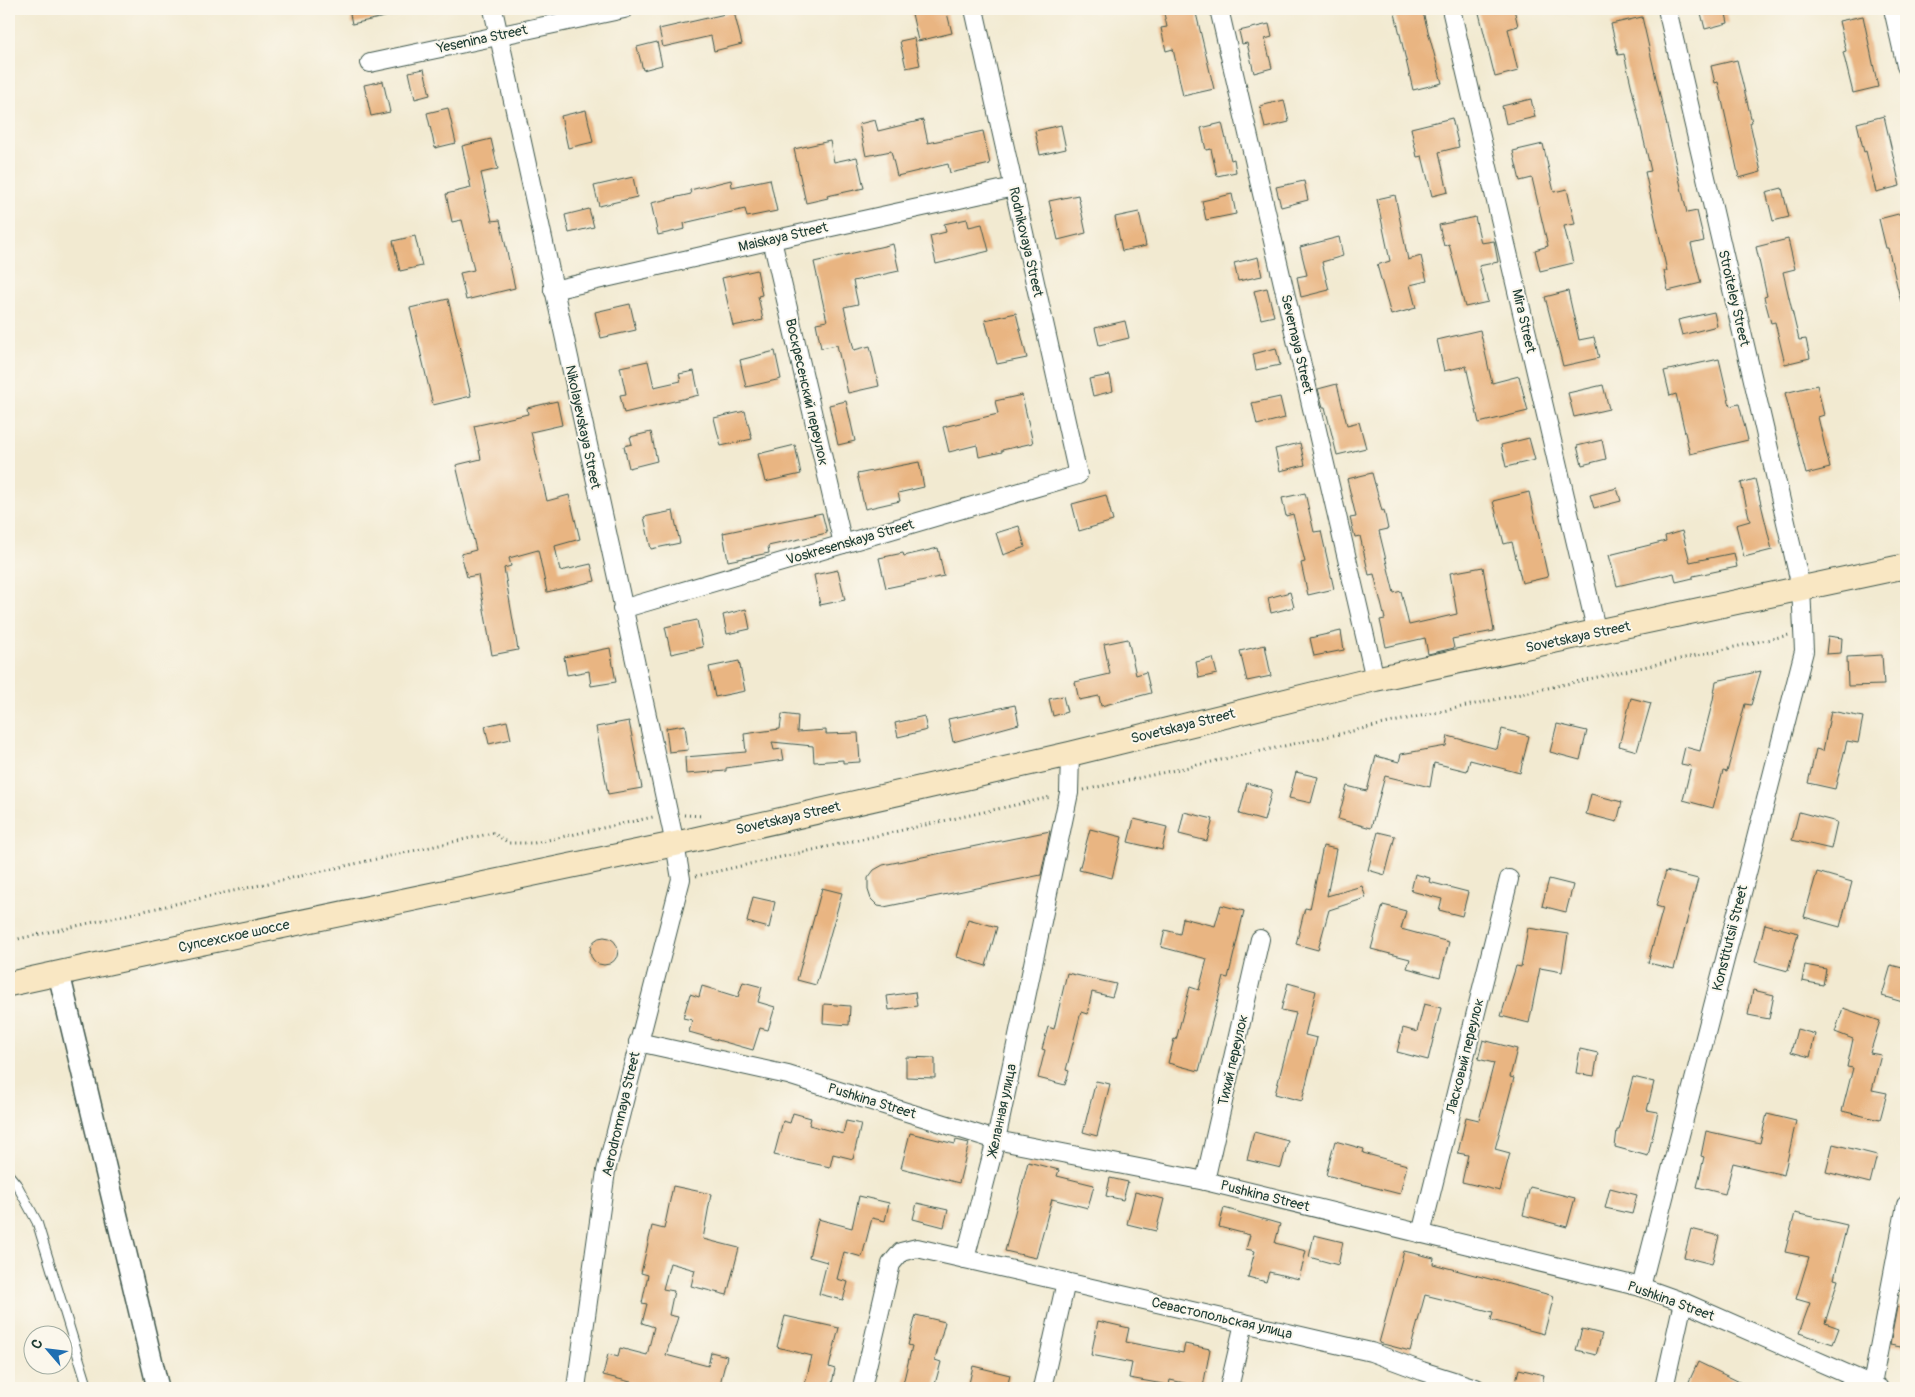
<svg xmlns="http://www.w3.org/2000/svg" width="1915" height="1397" viewBox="0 0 1915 1397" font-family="Pangolin,sans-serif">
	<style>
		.building { fill: #e9b582 }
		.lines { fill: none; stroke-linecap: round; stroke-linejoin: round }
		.service-casing { stroke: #3f574c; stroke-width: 11 }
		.minor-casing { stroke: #3f574c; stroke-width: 20 }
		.tertiary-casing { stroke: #3f574c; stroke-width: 24 }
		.secondary-casing { stroke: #3f574c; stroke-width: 26 }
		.path { stroke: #3f574c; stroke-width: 3; stroke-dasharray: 1 4; stroke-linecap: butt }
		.service { stroke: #fff; stroke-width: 9 }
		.minor { stroke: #fff; stroke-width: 18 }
		.tertiary { stroke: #fff; stroke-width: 21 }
		.secondary { stroke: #f9e7c3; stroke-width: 24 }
		.labels { text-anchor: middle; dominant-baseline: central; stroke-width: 4; stroke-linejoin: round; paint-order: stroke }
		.street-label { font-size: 14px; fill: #1f3d34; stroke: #fbf7ec }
	</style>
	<rect width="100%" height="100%" fill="#fbf7ec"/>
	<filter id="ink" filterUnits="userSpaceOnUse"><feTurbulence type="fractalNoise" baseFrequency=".02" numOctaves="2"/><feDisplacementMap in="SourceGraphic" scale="10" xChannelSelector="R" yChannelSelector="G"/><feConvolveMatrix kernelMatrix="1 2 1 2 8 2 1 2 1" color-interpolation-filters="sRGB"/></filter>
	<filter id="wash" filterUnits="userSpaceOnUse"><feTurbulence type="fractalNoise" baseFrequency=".0096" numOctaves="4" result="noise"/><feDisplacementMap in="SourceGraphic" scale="20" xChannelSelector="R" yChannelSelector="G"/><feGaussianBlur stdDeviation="1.12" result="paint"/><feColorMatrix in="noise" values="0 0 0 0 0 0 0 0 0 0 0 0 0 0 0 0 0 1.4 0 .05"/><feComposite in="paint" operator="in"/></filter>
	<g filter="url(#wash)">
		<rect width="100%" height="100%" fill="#f2ead1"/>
		<g id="blocks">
			<g class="building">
				<polygon points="349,9 393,9 393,15 352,24"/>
				<polygon points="911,9 946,9 952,33 918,41"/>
				<polygon points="1163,9 1195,9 1214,89 1183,96 1173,49 1166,51 1161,28 1167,27"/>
				<polygon points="1394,9 1422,9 1442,83 1413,90"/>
				<polygon points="1495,9 1514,9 1518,26 1508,29 1518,71 1495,77 1479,13"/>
				<polygon points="1700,9 1725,9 1728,23 1705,29"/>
				<polygon points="734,12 742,44 714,51 711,36 663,47 659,29"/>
				<polygon points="1863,16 1878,87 1853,93 1843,52 1846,51 1839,21"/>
				<polygon points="1642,17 1687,213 1697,211 1704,241 1691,244 1701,283 1668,291 1664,271 1667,271 1645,172 1651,171 1624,54 1618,55 1611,24"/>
				<polygon points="1269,24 1272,37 1265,39 1272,68 1254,73 1247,43 1242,44 1239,31"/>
				<polygon points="914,38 920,65 906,68 900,41"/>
				<polygon points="657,42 662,65 643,70 637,47"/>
				<polygon points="1737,60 1752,122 1750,123 1761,172 1739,178 1718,82 1715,83 1711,66"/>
				<polygon points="424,69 430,95 415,99 409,72"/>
				<polygon points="383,81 390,112 371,116 364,85"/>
				<polygon points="1531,99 1535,117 1506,124 1502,106"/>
				<polygon points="1284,100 1289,122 1265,128 1260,106"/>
				<polygon points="448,108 456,143 435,148 427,113"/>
				<polygon points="586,110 593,142 568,148 561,116"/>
				<polygon points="1884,116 1900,186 1876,192 1866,151 1864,152 1857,123"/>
				<polygon points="1452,118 1459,147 1439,152 1448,192 1432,196 1422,156 1417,157 1411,128"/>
				<polygon points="875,120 878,131 923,120 928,143 983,131 990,164 950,173 948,164 897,176 891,151 866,156 859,124"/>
				<polygon points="1222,123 1231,160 1234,159 1236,172 1217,176 1211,149 1206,150 1201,128"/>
				<polygon points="1061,125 1066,149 1040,155 1035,131"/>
				<polygon points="491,139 498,169 481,173 492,221 500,220 515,288 466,300 460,273 474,270 462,220 452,222 446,194 471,188 462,146"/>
				<polygon points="830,141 834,162 857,157 864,188 827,196 828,198 806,203 794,149"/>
				<polygon points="1543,144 1554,192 1567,189 1575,224 1564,226 1573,263 1540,271 1535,250 1548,246 1532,178 1520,181 1513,151"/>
				<polygon points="633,177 637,197 599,206 594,186"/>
				<polygon points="770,179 777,211 747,217 745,209 684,223 685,229 658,235 651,203 691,194 690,190 731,180 732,187"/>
				<polygon points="1304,181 1308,200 1281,207 1276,187"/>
				<polygon points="1782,188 1789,217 1773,221 1766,192"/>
				<polygon points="1232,194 1236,214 1206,220 1202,201"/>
				<polygon points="1078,195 1086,233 1058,240 1049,201"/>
				<polygon points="1395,195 1408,260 1421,256 1427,281 1410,285 1416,308 1391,315 1377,265 1390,261 1377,199"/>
				<polygon points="589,209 594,227 569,233 565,215"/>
				<polygon points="1139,212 1146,246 1122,251 1115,217"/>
				<polygon points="1906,212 1906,301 1901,302 1888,248 1886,248 1879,219"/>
				<polygon points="1475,217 1481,243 1494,241 1498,262 1479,266 1488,302 1465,307 1449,244 1444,246 1439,225"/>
				<polygon points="967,219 969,227 982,224 989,251 936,264 930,236 946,232 944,224"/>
				<polygon points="415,236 422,266 400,271 393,241"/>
				<polygon points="1339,237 1343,256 1322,262 1329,290 1301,297 1297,277 1307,275 1300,247"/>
				<polygon points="1788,239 1795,269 1783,272 1799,340 1806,339 1810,358 1785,364 1775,322 1771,323 1764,297 1767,296 1756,247"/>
				<polygon points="893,244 899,271 853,281 858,304 844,307 854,350 870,346 879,386 848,393 837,345 821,348 816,323 827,321 814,262"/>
				<polygon points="1258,257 1262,276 1238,281 1234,263"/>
				<polygon points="757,270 762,295 758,296 763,320 733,326 722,278"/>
				<polygon points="1267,288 1274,316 1261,319 1254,291"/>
				<polygon points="1568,291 1579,340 1594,337 1599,358 1563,366 1545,297"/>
				<polygon points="448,299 471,396 433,405 410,308"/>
				<polygon points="630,304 636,330 601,338 595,312"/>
				<polygon points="1714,312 1717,326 1682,335 1678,320"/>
				<polygon points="1016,313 1027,358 997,364 985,320"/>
				<polygon points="1125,321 1129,338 1099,345 1095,328"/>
				<polygon points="1480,330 1492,383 1519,376 1528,411 1479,423 1466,366 1444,371 1437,340"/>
				<polygon points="1276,348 1280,365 1256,370 1253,354"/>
				<polygon points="775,351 781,379 746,387 740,360"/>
				<polygon points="1719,359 1730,406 1739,404 1748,440 1690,454 1676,394 1670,396 1664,371"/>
				<polygon points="648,361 654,387 681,381 679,374 694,371 699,395 624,413 620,395 626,394 620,367"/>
				<polygon points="1110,375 1113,391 1093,396 1089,379"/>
				<polygon points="1337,384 1347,425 1359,422 1366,448 1337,455 1325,407 1323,407 1318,389"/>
				<polygon points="1603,385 1609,409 1574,417 1568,393"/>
				<polygon points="1817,385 1824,415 1818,417 1830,468 1806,474 1785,393"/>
				<polygon points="1022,395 1033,443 1002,450 1002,452 979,457 977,445 949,452 943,427 998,414 995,401"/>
				<polygon points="1280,397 1285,418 1257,425 1252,403"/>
				<polygon points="557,401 562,425 531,432 547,501 569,495 580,539 555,546 560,571 591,564 595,581 547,592 538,550 509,558 511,566 504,568 518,650 492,655 478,575 467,577 461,554 476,550 456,465 481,459 474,426 528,414 527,408"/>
				<polygon points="846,401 855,441 838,445 829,405"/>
				<polygon points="745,411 752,439 721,446 714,418"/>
				<polygon points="651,432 657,461 629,468 624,446 632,444 630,437"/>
				<polygon points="1529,438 1535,460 1506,467 1501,445"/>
				<polygon points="1602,440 1606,459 1582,465 1577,446"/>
				<polygon points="1300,443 1305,465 1280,471 1275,449"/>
				<polygon points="795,445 801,474 765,482 758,454"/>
				<polygon points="919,462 924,487 898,493 900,501 865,509 857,474"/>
				<polygon points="1372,473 1382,511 1384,510 1388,529 1379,531 1394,593 1401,591 1409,625 1457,614 1450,573 1483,567 1494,631 1452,639 1454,648 1428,654 1425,638 1386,647 1380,620 1385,619 1374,574 1369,575 1360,536 1355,537 1350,518 1356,517 1347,479"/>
				<polygon points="1755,479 1772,550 1744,557 1736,525 1750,521 1741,483"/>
				<polygon points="1617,488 1621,501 1594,508 1590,495"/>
				<polygon points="1529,492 1548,577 1522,583 1512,542 1504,544 1493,501"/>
				<polygon points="1305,493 1314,532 1321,531 1334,589 1308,595 1301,563 1305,562 1293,514 1286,516 1282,498"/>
				<polygon points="1106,495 1113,521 1079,531 1072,504"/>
				<polygon points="673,511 680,543 651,549 644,517"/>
				<polygon points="822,513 827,533 768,546 769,553 728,561 723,533"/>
				<polygon points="1019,526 1025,547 1003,555 996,533"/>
				<polygon points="1682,531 1690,562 1734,553 1737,567 1693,576 1693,578 1676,582 1674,573 1617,586 1609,555 1666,541 1665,536"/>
				<polygon points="938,548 944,576 886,588 879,558 903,553 904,556"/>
				<polygon points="838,570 845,600 820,605 814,575"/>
				<polygon points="1290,592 1294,607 1271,613 1268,598"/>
				<polygon points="746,609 750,629 727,634 723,615"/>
				<polygon points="697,620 703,647 671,654 665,627"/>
				<polygon points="1341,631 1344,650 1314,656 1310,638"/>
				<polygon points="1828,636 1842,638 1841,653 1826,654"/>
				<polygon points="1128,639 1136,675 1146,672 1151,693 1101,706 1099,696 1079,700 1075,682 1110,674 1104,644"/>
				<polygon points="1265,645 1271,676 1247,681 1240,651"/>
				<polygon points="610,648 616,682 591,686 589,671 567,675 564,657"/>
				<polygon points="1882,655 1884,685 1848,686 1847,657"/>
				<polygon points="1213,658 1217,674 1199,678 1196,662"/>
				<polygon points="739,661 745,691 715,697 709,667"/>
				<polygon points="1761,671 1751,705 1745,704 1727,772 1723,771 1713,808 1683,800 1691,766 1681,764 1685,747 1700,751 1713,700 1716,681"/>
				<polygon points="1063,696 1067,712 1053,716 1049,699"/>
				<polygon points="1631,698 1651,703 1637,751 1619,746"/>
				<polygon points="1015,705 1019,724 953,742 948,719"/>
				<polygon points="1831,711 1863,717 1858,743 1847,741 1835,789 1808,783 1816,749 1823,751"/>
				<polygon points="782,714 798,716 797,732 826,730 826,734 858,733 860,762 843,763 843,760 814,762 813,746 772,742 774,750 782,749 784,760 726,768 726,771 686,774 685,757 746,752 744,734 780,729"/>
				<polygon points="924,716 927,730 898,737 895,723"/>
				<polygon points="507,721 511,739 489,744 485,726"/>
				<polygon points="629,721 642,788 608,794 596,727"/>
				<polygon points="1557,724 1587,731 1580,760 1550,752"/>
				<polygon points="685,725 688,750 669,752 666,728"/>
				<polygon points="1502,729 1529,736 1520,773 1470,760 1467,771 1434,763 1430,787 1385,776 1371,828 1338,819 1347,786 1367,791 1376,756 1399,762 1401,754 1446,746 1448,736 1497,749"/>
				<polygon points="1296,772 1318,777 1311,803 1289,798"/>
				<polygon points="1247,783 1272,790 1264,821 1239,814"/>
				<polygon points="1591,794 1622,802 1617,822 1586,814"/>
				<polygon points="1184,812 1213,819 1207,841 1179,834"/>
				<polygon points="1799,812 1837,822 1831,849 1792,840"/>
				<polygon points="1134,819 1167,827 1162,850 1128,842"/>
				<polygon points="1090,829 1122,837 1112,878 1079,870"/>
				<polygon points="1050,831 1041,875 884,907 878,906 871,899 868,890 868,878 874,870 883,865"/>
				<polygon points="1378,832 1395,836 1385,875 1368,870"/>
				<polygon points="1323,846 1336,849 1327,896 1362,886 1366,898 1329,910 1318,950 1296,944 1305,908 1310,909"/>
				<polygon points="1666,871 1698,879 1674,969 1648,963 1663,908 1656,906"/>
				<polygon points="1817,872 1852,882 1840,927 1804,917"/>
				<polygon points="1415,874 1430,878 1429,882 1468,892 1462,916 1439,910 1442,899 1411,891"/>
				<polygon points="1549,879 1573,885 1566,912 1542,906"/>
				<polygon points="822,888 842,893 816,985 797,980"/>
				<polygon points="753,897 775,902 769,928 747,922"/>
				<polygon points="1221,905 1244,911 1228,978 1224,977 1199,1071 1168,1063 1174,1039 1176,1040 1190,987 1199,990 1207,959 1161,947 1165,930 1180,934 1183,918 1215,926"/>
				<polygon points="1383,905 1406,911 1401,929 1449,942 1440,977 1407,968 1410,959 1371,949"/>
				<polygon points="968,919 997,927 986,966 957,957"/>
				<polygon points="1765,924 1798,933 1788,971 1755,962"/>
				<polygon points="1528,928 1568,934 1562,972 1540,968 1529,1023 1501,1016 1516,966 1521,967"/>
				<circle cx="604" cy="951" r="14"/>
				<polygon points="1805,965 1826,969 1823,985 1802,981"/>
				<polygon points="1891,965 1906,969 1906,1003 1882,996"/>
				<polygon points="1067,973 1116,984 1112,997 1092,992 1087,1014 1081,1012 1066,1070 1069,1071 1065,1085 1038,1078 1045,1050 1042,1049 1048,1027 1054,1029"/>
				<polygon points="743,982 762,987 758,1002 775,1007 768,1030 760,1028 753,1050 689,1032 692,1020 683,1018 690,994 699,997 702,986 738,997"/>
				<polygon points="1288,983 1316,991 1305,1035 1317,1038 1302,1101 1275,1094 1296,1013 1281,1010"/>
				<polygon points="1753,990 1774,995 1769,1019 1748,1015"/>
				<polygon points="915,992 917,1006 889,1010 887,996"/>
				<polygon points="824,1004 850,1006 849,1025 823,1023"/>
				<polygon points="1424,1004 1441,1008 1428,1060 1397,1052 1403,1028 1417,1032"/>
				<polygon points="1843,1008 1880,1021 1870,1053 1881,1055 1872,1090 1887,1093 1880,1120 1842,1111 1853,1068 1847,1067 1853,1039 1835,1032"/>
				<polygon points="1797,1029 1815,1034 1810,1057 1791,1052"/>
				<polygon points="1483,1040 1517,1049 1510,1077 1514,1078 1495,1149 1510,1153 1500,1191 1462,1182 1468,1155 1458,1153 1466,1117 1479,1120 1494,1063 1478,1059"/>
				<polygon points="1580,1049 1598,1053 1594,1076 1576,1073"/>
				<polygon points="906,1057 935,1058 935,1078 906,1077"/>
				<polygon points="1633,1077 1654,1082 1647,1110 1658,1112 1648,1156 1615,1147 1617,1130 1619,1130"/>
				<polygon points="1096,1081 1110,1084 1097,1136 1083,1132"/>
				<polygon points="793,1113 811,1118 809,1125 843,1134 846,1121 861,1124 853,1159 833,1154 830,1167 774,1155 783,1121 790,1123"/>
				<polygon points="1767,1114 1796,1121 1784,1175 1733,1163 1725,1194 1697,1187 1704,1157 1701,1156 1706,1131 1760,1143"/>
				<polygon points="1254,1132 1288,1141 1281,1168 1247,1160"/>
				<polygon points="910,1133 955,1144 956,1140 969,1143 959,1183 901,1168"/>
				<polygon points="1335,1141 1364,1149 1363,1153 1407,1165 1400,1194 1326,1175"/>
				<polygon points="1833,1144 1877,1155 1870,1183 1826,1172"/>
				<polygon points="1028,1162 1059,1170 1057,1176 1094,1185 1088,1208 1052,1199 1036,1258 1005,1251"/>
				<polygon points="1110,1178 1128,1182 1123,1200 1106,1196"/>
				<polygon points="673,1186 711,1194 703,1239 739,1248 727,1295 691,1286 695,1270 670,1263 663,1289 674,1291 669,1315 678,1317 666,1355 708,1366 711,1352 727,1356 719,1388 654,1388 603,1375 608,1354 618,1357 620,1348 647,1355 654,1327 642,1323 647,1304 642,1303 648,1275 641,1273 652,1226 664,1229"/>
				<polygon points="1530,1187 1575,1198 1567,1227 1523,1215"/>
				<polygon points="1610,1188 1637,1195 1632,1214 1605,1208"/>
				<polygon points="1135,1192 1164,1199 1156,1231 1127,1224"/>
				<polygon points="859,1196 889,1203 885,1221 872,1218 862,1257 844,1252 837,1279 848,1282 843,1300 819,1294 827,1262 809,1257 818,1219 852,1228"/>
				<polygon points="917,1203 948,1210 944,1227 913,1219"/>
				<polygon points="1224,1208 1280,1224 1275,1243 1306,1251 1299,1279 1269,1272 1266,1282 1248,1277 1255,1251 1246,1249 1250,1235 1219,1227"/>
				<polygon points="1795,1213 1847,1225 1834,1279 1838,1280 1825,1323 1839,1328 1833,1344 1799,1333 1810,1303 1796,1299 1809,1257 1785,1252"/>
				<polygon points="1691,1229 1719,1236 1712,1264 1684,1257"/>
				<polygon points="1314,1235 1343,1242 1338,1265 1309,1257"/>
				<polygon points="1404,1251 1434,1258 1433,1264 1554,1296 1544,1334 1491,1320 1493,1312 1425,1295 1410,1351 1379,1343"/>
				<polygon points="1897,1307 1906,1309 1906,1348 1890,1345"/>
				<polygon points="916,1315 945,1322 935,1360 941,1362 934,1388 920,1388 903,1384 912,1346 908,1345"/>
				<polygon points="785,1316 839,1328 829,1367 835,1369 831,1388 804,1388 812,1356 777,1347"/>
				<polygon points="1098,1321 1129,1328 1126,1342 1183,1353 1185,1344 1210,1349 1203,1387 1170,1380 1169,1385 1129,1378 1132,1363 1091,1355"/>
				<polygon points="1582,1329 1602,1334 1596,1355 1576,1350"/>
				<polygon points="1698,1362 1752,1388 1686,1388"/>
				<polygon points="973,1366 1010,1375 1007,1388 968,1388"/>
				<polygon points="1519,1369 1544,1375 1541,1388 1528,1388 1515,1385"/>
			</g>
		</g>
	</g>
	<g filter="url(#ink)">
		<use href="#blocks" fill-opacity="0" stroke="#3f574c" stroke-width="1"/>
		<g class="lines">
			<g class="service-casing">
				<polyline id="service" points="9,1175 17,1185 37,1222 88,1388"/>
			</g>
			<g class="minor-casing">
				<g id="minor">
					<polyline points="493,9 675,844 681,879 606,1171 576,1388"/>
					<polyline points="1219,9 1375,679"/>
					<polyline points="1451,9 1597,633"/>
					<polyline points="1893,9 1906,66"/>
					<polyline points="370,63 624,9"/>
					<polyline points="772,240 843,544"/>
					<polyline points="553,290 772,240 1014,187"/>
					<polyline points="622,609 1078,475 974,9"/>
					<polyline points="638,1042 788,1075 996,1140 1205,1181 1641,1287 1683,1302 1879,1388"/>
					<polyline points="1205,1181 1260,939"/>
					<polyline points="1421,1234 1509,879"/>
					<polyline points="965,1259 1371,1352 1422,1371 1476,1388"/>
					<polyline points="1641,1287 1804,651 1801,587 1667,9"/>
					<polyline points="1872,1385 1906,1205"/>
					<polyline points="862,1388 891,1264 901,1252 917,1248 965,1259 996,1140 1069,793 1070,754"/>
					<polyline points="1042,1388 1066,1282"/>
					<polyline points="1229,1388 1244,1323"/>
					<polyline points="1664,1388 1683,1302"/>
				</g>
			</g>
			<g class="tertiary-casing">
				<polyline id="tertiary" points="59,974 158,1388"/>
			</g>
			<g class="secondary-casing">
				<polyline id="secondary" points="9,984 129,958 675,844 1070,754 1375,679 1906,566"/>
			</g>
			<g class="path">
				<polyline points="1084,790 1789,635"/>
				<polyline points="684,815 703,816"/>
				<polyline points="696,876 1051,797"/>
				<polyline points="9,941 493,833 509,843 534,843 653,817"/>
			</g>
			<use href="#service" class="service"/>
			<use href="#minor" class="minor"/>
			<use href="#tertiary" class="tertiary"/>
			<use href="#secondary" class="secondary"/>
		</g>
	</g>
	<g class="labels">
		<g class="street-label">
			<text transform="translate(482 39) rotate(-12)">Yesenina Street</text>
			<text transform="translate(783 237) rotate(-13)">Maiskaya Street</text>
			<text transform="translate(1026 242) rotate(77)">Rodnikovaya Street</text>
			<text transform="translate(1734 298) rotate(77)">Stroiteley Street</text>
			<text transform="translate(1524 321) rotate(77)">Mira Street</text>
			<text transform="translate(1297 344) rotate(77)">Severnaya Street</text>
			<text transform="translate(807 392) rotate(77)">Воскресенский переулок</text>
			<text transform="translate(583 427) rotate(78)">Nikolayevskaya Street</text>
			<text transform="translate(850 542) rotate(-16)">Voskresenskaya Street</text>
			<text transform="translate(1578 637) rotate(-12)">Sovetskaya Street</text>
			<text transform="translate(1183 726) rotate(-14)">Sovetskaya Street</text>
			<text transform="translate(788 818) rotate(-13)">Sovetskaya Street</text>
			<text transform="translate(234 936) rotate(-12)">Супсехское шоссе</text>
			<text transform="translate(1730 938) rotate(-76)">Konstitutsii Street</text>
			<text transform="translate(1465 1056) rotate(-76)">Ласковый переулок</text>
			<text transform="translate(1233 1060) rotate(-77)">Тихий переулок</text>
			<text transform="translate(872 1101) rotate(17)">Pushkina Street</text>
			<text transform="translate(1002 1110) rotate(-78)">Желанная улица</text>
			<text transform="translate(621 1114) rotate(-77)">Aerodromnaya Street</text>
			<text transform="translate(1265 1196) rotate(14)">Pushkina Street</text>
			<text transform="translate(1671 1301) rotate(20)">Pushkina Street</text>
			<text transform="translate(1222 1318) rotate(13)">Севастопольская улица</text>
		</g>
	</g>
	<rect width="1915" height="1397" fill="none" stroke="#fbf7ec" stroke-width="30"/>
	<g transform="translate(48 1350) rotate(298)"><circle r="24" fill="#fbf7ec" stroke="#a3ada2"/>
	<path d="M0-4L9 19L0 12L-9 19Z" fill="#1f6fb2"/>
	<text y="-8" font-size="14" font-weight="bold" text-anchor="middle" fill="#1f3d34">С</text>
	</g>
</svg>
